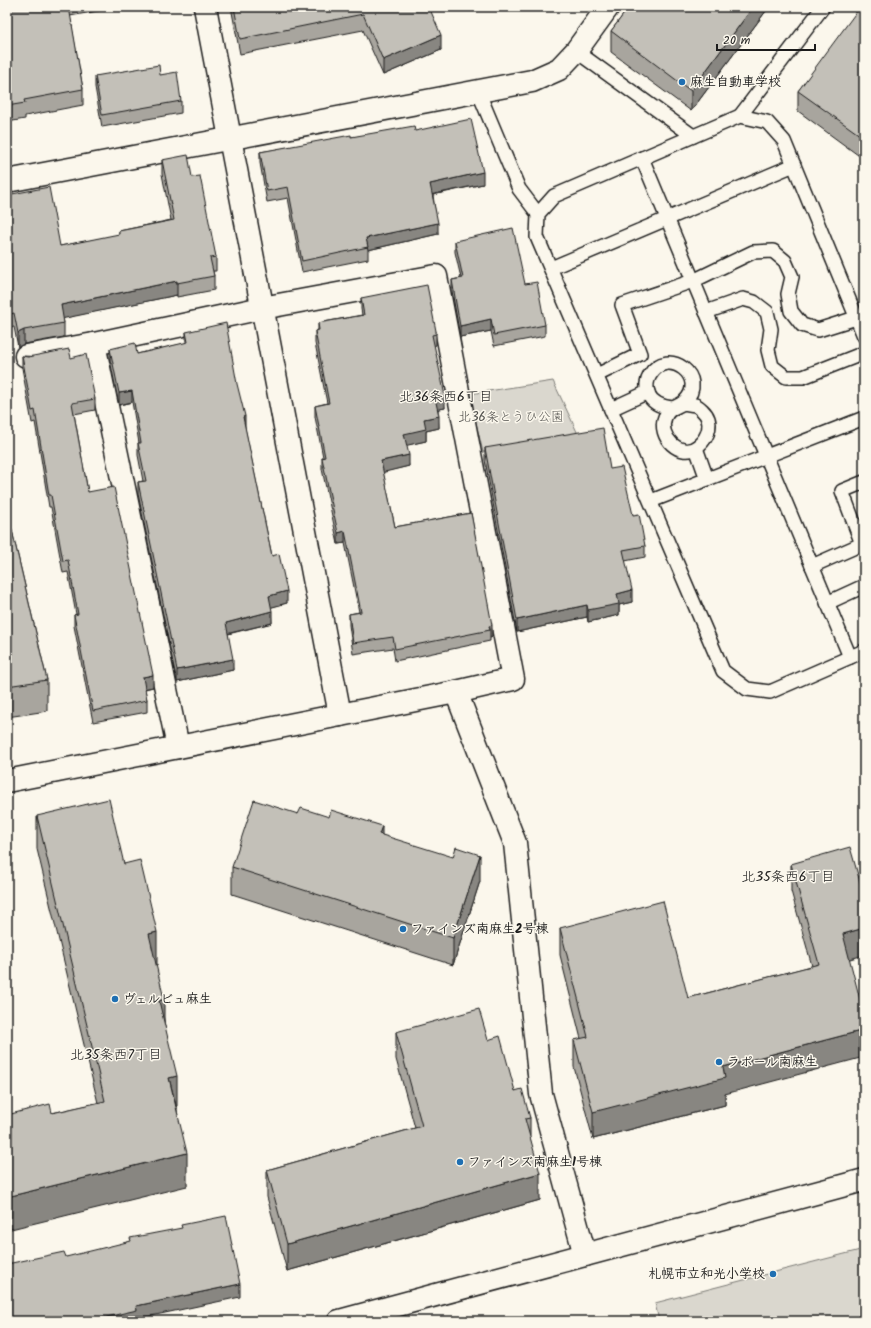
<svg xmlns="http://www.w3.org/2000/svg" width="871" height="1328" viewBox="0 0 871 1328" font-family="Kalam,'Klee One',sans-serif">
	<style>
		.park { fill: #dad7ce; stroke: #7b7a75 }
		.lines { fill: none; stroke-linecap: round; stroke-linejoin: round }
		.service-casing { stroke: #1c1c1c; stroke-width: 16 }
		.minor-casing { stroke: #1c1c1c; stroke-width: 25 }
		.tertiary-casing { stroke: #1c1c1c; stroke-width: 25 }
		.service { stroke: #fbf7ec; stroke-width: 13 }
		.minor { stroke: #fbf7ec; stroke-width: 22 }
		.tertiary { stroke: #fbf7ec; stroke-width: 22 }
		.wall { fill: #a8a59e; stroke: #1c1c1c }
		.shaded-wall { fill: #888681; stroke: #1c1c1c }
		.building { fill: #c3c0b8; stroke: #1c1c1c }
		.poi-dot { fill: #1f6fb2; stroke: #fbf7ec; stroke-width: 1.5 }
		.labels { text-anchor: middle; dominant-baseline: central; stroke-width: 3; stroke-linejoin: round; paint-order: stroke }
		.poi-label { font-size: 13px; font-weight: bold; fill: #1c1c1c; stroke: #fbf7ec; text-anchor: start }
		.park-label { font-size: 13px; fill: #555451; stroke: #fbf7ec }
		.neighbourhood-label { font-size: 14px; fill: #1c1c1c; stroke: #fbf7ec }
	</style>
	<rect width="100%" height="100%" fill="#fbf7ec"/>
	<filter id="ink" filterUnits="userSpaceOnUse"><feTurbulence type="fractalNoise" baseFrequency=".025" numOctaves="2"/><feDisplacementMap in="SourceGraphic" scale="8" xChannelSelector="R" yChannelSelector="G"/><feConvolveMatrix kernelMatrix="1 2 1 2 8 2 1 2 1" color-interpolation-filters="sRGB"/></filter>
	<g filter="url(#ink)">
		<g class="park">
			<polygon points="553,381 578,434 483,452 469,394"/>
			<polygon points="864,1249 864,1321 659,1321 655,1303"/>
		</g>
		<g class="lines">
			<g class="service-casing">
				<g id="service">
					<polyline points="576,51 693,136"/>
					<polyline points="478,91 519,189 538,214"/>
					<polyline points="740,116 823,7"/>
					<polyline points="642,158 850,657"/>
					<polyline points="551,268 794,165"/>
					<polyline points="706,312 743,299 754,302 767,312 771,329 768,350 772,366 786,377 803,377 864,353"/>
					<polyline points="864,336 784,141 767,122 740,116 554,196 538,214 537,237 723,671 747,689 770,692 864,651"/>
					<polyline points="597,375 640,354 622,305 693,281 753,252 773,251 785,261 792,277 788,294 791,311 802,325 818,330 856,318"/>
					<path d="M 673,408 C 662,407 652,404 648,393 C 646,387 647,380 650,375 C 667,345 710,378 684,402 C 677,408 669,407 665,417 C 657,437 681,460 698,446 C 709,437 714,421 702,410 C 700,408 698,406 695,405 C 691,404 687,404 683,403"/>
					<polyline points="611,409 648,392"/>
					<polyline points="696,448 707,479"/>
					<polyline points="651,501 864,418"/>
					<polyline points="812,566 862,544 842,491 864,482"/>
					<polyline points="827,603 864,586"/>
				</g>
			</g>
			<g class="minor-casing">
				<g id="minor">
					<polyline points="205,7 340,715"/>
					<polyline points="7,181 532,81 559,69 576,51 608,7"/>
					<polyline points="94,344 178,747"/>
					<polyline points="456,692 515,843 541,1094 585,1255"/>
					<polyline points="7,781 456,692 513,679 436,276 262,308 94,344 26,356"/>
				</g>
			</g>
			<g class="tertiary-casing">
				<polyline id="tertiary" points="339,1321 864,1180"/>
			</g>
			<use href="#service" class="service"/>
			<use href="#minor" class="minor"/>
			<use href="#tertiary" class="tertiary"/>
		</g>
		<g class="wall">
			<polygon points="7,7 120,7 70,16 83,89 83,105 25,116 25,119 7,122"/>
			<polygon points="232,7 429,7 441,50 383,75 363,30 240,54 232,12"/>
			<polygon points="629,7 769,7 691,111 611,52 611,31"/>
			<polygon points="864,7 864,179 862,178 862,158 798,111 798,91"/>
			<polygon points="160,75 181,101 181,113 102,127 95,87 95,76"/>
			<polygon points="415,131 483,184 433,195 438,234 368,250 368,259 302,272 288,198 267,202 260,163 260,152 351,137"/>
			<polygon points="162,160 192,177 216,257 216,271 213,271 214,276 214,290 177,297 177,295 63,318 64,323 64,337 24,344 18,347 14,327 7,328 7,195 60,246 119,235 119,231 171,220 162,174"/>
			<polygon points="455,241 525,284 545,325 545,336 494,346 491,331 460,337 452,291 452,280 461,278 455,252"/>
			<polygon points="361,298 436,331 436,345 434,346 445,408 438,409 439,428 426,431 426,441 406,445 409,466 383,472 395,527 471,513 492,637 490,638 490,641 395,661 393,648 353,654 349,625 349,614 359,612 345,543 338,544 322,469 322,458 323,457 315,417 315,406 327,403 315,343 315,331 318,330 318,323 362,315 361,309"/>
			<polygon points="186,332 245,428 272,556 287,603 271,607 272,623 228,634 233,670 177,682 138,494 138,482 143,481 138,455 138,443 139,443 132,402 119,405 110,360 110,349 137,354 186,343"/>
			<polygon points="22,356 71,358 95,399 95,410 74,414 88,492 153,687 145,689 147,700 147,712 93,722 74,626 74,615 76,614 68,572 63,573 51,507 49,507 35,422 32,423 22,368"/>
			<polygon points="485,448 610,469 633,515 645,546 645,557 625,561 632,602 619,605 619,615 588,622 587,617 517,632 485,460"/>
			<polygon points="7,509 47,680 47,711 7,717"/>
			<polygon points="298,814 382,835 480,881 453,965 232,894 232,867"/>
			<polygon points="37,816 124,864 157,965 156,965 177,1109 187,1186 52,1113 98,1103 37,849"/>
			<polygon points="791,864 849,959 725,1094 725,1105 593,1139 574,1067 574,1040 581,1039 560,955 560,928 688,998 812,966 791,891"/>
			<polygon points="396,1032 488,1040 530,1118 530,1137 540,1200 287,1271 267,1197 267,1170 415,1128 396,1059"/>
		</g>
		<g class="shaded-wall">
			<polygon points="753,7 769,7 691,111 691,91"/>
			<polygon points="441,35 441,50 383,75 383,60"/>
			<polygon points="483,172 483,184 430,195 430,184"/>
			<polygon points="438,223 438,234 368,250 366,238"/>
			<polygon points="177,281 177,295 61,319 61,305"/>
			<polygon points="491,319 491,331 460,337 460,326"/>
			<polygon points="24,330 24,344 18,347 18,333"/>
			<polygon points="132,391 132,402 119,405 119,393"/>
			<polygon points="445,396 445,408 435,410 435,398"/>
			<polygon points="245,416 245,428 243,417"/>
			<polygon points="439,416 439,428 426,431 426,441 404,446 404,434 424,419"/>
			<polygon points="409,455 409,466 381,473 381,461"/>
			<polygon points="345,531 345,543 338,544 338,533"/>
			<polygon points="632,590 632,602 619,605 619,615 588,622 588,610 617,594"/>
			<polygon points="287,591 287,603 269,608 269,596"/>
			<polygon points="587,605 587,617 517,632 517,620"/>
			<polygon points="272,611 272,623 226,634 226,623"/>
			<polygon points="492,625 492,637 490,638 490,630 489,626"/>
			<polygon points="233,659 233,670 177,682 177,670"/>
			<polygon points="153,675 153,687 143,689 143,677"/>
			<polygon points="382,826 382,853 379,834"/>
			<polygon points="480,855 480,881 453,965 453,938"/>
			<polygon points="864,928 864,955 843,961 843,934"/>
			<polygon points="157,932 157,965 149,967 149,934"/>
			<polygon points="164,999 164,1032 159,1001"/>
			<polygon points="864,1030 864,1057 725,1094 725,1105 593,1139 593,1112 723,1067"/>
			<polygon points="177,1076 177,1109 169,1078"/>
			<polygon points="187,1153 187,1186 7,1230 7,1197"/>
			<polygon points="540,1173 540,1200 287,1271 287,1244"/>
			<polygon points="240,1284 240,1297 137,1319 137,1321 89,1321 136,1306"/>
		</g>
		<g class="building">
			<polygon points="7,7 69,7 83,89 24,100 25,103 7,106"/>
			<polygon points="234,7 429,7 441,35 383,60 363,14 240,39"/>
			<polygon points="629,7 753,7 691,91 611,31"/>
			<polygon points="860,7 864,7 864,138 798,91"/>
			<polygon points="159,65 160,75 177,72 181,101 102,115 95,76"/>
			<polygon points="471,119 483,172 430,184 438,223 366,238 368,247 302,261 288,187 267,191 260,152 351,135 351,137 414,126 415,131"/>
			<polygon points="188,155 192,177 200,176 216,257 210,258 214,276 177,283 177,281 61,305 64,323 24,330 18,333 14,313 7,315 7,195 49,187 60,246 119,234 119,231 174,220 162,160"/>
			<polygon points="513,228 525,284 537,282 545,325 494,335 491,319 460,326 452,280 463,278 455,241"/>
			<polygon points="427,285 436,331 436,334 432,335 445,396 435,398 439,416 424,419 426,429 404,434 409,455 381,461 395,527 471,513 492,625 489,626 490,630 395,649 393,637 353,643 349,614 361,612 345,531 338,533 322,458 325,457 315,406 329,403 315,331 319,330 318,323 364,315 361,298"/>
			<polygon points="226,323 237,384 245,416 243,417 272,556 279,554 287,591 269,596 272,611 226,623 233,659 177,670 138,482 146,481 138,443 141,443 132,391 119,393 110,349 135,343 137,354 188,342 186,332"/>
			<polygon points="69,349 71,358 86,354 95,399 72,403 88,492 114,487 153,675 143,677 147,700 93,711 74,615 78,614 68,560 63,561 51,495 49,495 35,410 32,411 22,356 28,357"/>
			<polygon points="603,428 610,469 622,467 633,515 639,514 645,546 623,550 632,590 617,594 619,604 588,610 587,605 517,620 485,448"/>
			<polygon points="7,509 47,680 7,686"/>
			<polygon points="109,799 124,864 140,860 157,932 149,934 164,999 159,1001 177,1076 169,1078 187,1153 7,1197 7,1115 50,1104 52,1113 105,1101 37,816"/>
			<polygon points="254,800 298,814 301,808 329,817 331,810 382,826 379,834 453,857 456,847 480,855 453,938 232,867"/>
			<polygon points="850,847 864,896 864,928 843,934 864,1015 864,1030 723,1067 725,1078 593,1112 574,1040 588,1037 560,928 663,901 688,998 819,964 791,864"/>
			<polygon points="479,1009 488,1040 500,1036 515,1091 522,1089 530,1118 525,1119 540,1173 287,1244 267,1170 422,1126 396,1032"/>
			<polygon points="226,1216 240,1284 136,1306 137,1310 89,1321 7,1321 7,1264 64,1252 66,1257 131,1241 130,1238 182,1228 181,1225"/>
		</g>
	</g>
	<g class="poi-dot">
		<circle cx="682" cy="82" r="4"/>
		<circle cx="403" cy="929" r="4"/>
		<circle cx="115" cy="999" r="4"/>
		<circle cx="719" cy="1062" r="4"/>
		<circle cx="460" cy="1162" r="4"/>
		<circle cx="773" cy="1274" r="4"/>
	</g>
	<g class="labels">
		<g class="poi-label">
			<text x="690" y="82">麻生自動車学校</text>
			<text x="411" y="929">ファインズ南麻生2号棟</text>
			<text x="123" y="999">ヴェルビュ麻生</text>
			<text x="727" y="1062">ラポール南麻生</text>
			<text x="468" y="1162">ファインズ南麻生1号棟</text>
			<text x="765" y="1274" text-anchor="end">札幌市立和光小学校</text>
		</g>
		<g class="park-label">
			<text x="511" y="417">北36条とうひ公園</text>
		</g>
		<g class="neighbourhood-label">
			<text x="446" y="397">北36条西6丁目</text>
			<text x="788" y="877">北35条西6丁目</text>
			<text x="116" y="1055">北35条西7丁目</text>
		</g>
	</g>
	<rect width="871" height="1328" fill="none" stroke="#fbf7ec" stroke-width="24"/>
	<rect x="12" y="12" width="847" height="1304" fill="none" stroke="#1c1c1c" stroke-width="1.5" filter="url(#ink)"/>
	<path d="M717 44v6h98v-6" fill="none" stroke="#1c1c1c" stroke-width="2"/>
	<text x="723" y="44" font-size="12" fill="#1c1c1c" stroke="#fbf7ec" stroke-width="3" paint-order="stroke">20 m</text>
</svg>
